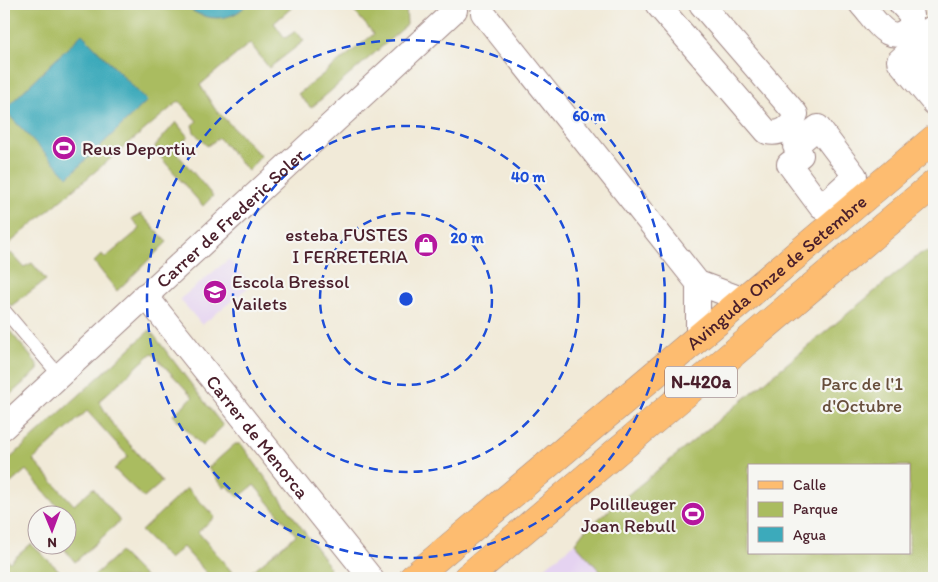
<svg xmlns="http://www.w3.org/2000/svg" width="938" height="582" viewBox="0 0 938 582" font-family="Itim,sans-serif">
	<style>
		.built { fill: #e5d3f1 }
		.green { fill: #aabc60; stroke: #7a6e46; fill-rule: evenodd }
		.water { fill: #3caabb; stroke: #436473 }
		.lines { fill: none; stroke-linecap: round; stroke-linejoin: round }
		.lane-casing { stroke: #9e8482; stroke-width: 14 }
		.street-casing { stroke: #9e8482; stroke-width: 26 }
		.primary-casing { stroke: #9e8482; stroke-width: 29 }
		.lane { stroke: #fff; stroke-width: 12 }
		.street { stroke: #fff; stroke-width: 24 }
		.primary { stroke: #fdbc6f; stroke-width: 28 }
		.ring { fill: none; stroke: #1d4ed8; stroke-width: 2.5; stroke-dasharray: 9 6 }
		.labels { text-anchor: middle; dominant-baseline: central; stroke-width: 4.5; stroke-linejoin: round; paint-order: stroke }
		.shield { fill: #f6f6f2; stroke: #7e6067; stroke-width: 1 }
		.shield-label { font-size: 18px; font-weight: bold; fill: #4a1f2b }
		.poi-label { font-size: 19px; fill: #4a1f2b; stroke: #f6f6f2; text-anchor: start }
		.street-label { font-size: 19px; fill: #4a1f2b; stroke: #f6f6f2 }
		.park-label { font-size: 19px; fill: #674e3b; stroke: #f6f6f2 }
		.centre { fill: #1d4ed8; stroke: #f6f6f2; stroke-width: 2.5 }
		.ring-label { font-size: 15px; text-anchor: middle; font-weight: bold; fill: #1d4ed8; stroke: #f6f6f2; stroke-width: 4.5; stroke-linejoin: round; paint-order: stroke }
	</style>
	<rect width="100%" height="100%" fill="#f6f6f2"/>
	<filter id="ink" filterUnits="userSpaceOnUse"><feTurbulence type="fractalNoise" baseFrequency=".02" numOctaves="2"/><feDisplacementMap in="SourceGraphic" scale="10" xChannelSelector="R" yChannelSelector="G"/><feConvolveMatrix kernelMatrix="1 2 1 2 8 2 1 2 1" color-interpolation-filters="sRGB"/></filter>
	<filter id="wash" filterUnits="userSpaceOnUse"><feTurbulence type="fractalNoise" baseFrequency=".0096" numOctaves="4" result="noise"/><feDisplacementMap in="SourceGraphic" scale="20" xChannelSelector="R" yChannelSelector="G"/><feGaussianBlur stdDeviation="1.12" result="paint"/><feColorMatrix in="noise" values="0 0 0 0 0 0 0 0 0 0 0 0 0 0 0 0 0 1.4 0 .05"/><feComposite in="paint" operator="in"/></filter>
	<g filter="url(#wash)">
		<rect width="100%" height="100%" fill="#f1ead8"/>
		<g class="built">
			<polygon points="229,259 251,285 202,325 180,299"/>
			<polygon points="575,543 606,578 532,578"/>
		</g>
		<g class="green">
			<polygon points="4,4 296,4 274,23 285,38 296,31 304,41 269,68 250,43 200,85 215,109 261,156 248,171 219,138 207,146 194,132 192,125 197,121 179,101 4,248"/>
			<polygon points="348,4 406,4 407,25 311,108 298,94 374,34"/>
			<polygon points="176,122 188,137 174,150 213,196 203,206 157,153 155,146"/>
			<polygon points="141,214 167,242 117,291 94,262 102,254 105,258 140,229 132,219"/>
			<path d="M 934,250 L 934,578 L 606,578 L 575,543 L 584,531 L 920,254 ZM 749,466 L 909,466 L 909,553 L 749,553 Z"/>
			<polygon points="11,253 24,267 32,263 46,280 11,306 4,297 4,259"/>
			<polygon points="4,324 38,365 38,370 4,400"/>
			<polygon points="150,330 223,426 202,446 173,415 193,397 152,353 99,401 113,425 162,482 144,498 114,469 128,456 87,411 33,460 74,505 93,488 120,521 75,562 61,545 68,544 68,514 64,514 26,470 4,489 4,464"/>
			<polygon points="235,444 241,444 327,563 333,578 244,578 296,535 254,485 239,497 227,486 224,488 208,468"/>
			<polygon points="187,488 215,517 198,532 237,578 211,578 183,547 169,559 141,531"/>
			<polygon points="31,544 63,574 58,578 12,578 4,569 4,556 10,562"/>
			<polygon points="120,552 146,578 91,578"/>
		</g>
		<g class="water">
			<path d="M 184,4 L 247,4 C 231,24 200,21 184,4 Z"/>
			<polygon points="82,34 147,101 68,177 4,110"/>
		</g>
	</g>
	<g filter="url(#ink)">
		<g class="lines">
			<g class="lane-casing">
				<polyline id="lane" points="4,310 59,375"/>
			</g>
			<g class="street-casing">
				<g id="street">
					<path d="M 657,4 L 767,132 C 780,135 792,128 796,114 L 701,4"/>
					<path d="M 861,4 C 876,20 889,49 911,26 L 911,15 L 901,4"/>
					<polyline points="483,13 698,283 744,300"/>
					<polyline points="934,30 932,28 922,37 934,51"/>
					<polyline points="934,56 923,65 910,51 899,61 934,103"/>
					<polygon points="818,127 855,176 821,207 789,164 801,155 795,146"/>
					<path id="s1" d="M 145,295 L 371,578"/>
					<polyline points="698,339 698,283"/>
					<path id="s2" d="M 4,427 L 455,10"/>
				</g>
			</g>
			<g class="primary-casing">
				<g id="primary">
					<path id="s3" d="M 413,578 L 934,139"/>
					<polyline points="467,578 934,184"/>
				</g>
			</g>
			<use href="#lane" class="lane"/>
			<use href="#street" class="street"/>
			<use href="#primary" class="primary"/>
		</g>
	</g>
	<g class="ring">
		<circle cx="406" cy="299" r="86"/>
		<circle cx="406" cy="299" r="173"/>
		<circle cx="406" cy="299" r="259"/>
	</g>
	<defs>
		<g id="stadium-disc" transform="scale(1.25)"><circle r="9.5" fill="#b5179e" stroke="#f6f6f2"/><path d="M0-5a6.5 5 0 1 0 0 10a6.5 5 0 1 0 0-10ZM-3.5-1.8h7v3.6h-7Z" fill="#fff"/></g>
		<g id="shop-disc" transform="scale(1.25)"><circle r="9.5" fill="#b5179e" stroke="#f6f6f2"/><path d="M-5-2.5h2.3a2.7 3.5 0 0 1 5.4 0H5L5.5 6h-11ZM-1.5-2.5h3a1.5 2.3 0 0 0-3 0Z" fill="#fff"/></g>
		<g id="school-disc" transform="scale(1.25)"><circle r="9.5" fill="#b5179e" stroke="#f6f6f2"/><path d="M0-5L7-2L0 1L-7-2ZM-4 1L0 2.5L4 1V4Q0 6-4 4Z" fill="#fff"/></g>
	</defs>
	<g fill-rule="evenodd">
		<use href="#stadium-disc" x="64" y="148"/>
		<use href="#shop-disc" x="426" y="245"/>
		<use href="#school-disc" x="215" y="292"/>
		<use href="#stadium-disc" x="693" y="514"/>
	</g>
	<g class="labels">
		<rect class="shield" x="665" y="366.5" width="72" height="31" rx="4"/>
		<g class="shield-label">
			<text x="701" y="382">N-420a</text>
		</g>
		<g class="poi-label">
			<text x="82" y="148">Reus Deportiu</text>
			<text x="408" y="234" text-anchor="end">esteba FUSTES<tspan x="408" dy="22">I FERRETERIA</tspan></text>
			<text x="232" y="281">Escola Bressol<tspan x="232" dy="22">Vailets</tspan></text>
			<text x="676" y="503" text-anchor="end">Polilleuger<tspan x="676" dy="22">Joan Rebull</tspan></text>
		</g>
		<g class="street-label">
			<text stroke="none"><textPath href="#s2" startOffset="308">Carrer de Frederic Soler</textPath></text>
			<text stroke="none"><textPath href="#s3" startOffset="475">Avinguda Onze de Setembre</textPath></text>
			<text stroke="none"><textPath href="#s1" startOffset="181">Carrer de Menorca</textPath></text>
		</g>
		<g class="park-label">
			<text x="862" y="383">Parc de l'1<tspan x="862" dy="22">d'Octubre</tspan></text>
		</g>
	</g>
	<circle cx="406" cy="299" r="8" class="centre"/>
	<g class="ring-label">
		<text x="589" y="121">60 m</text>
		<text x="528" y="182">40 m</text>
		<text x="467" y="243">20 m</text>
	</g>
	<rect width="938" height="582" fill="none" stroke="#f6f6f2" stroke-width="20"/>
	<rect x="748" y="464" width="162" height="90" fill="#f6f6f2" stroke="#b1a0a2"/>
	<rect x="758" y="481" width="25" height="8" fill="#fdbc6f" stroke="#b1a0a2"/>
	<text x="793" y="490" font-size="15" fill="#4a1f2b">Calle</text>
	<rect x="758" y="502" width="25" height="15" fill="#aabc60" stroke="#b1a0a2"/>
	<text x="793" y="514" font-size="15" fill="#4a1f2b">Parque</text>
	<rect x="758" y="527" width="25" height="15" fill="#3caabb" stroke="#b1a0a2"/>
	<text x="793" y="540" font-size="15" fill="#4a1f2b">Agua</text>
	<g transform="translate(52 530) rotate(179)"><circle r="24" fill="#f6f6f2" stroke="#b1a0a2"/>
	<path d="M0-4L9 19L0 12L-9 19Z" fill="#b5179e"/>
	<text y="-8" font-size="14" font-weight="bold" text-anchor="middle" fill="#4a1f2b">N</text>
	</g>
</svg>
